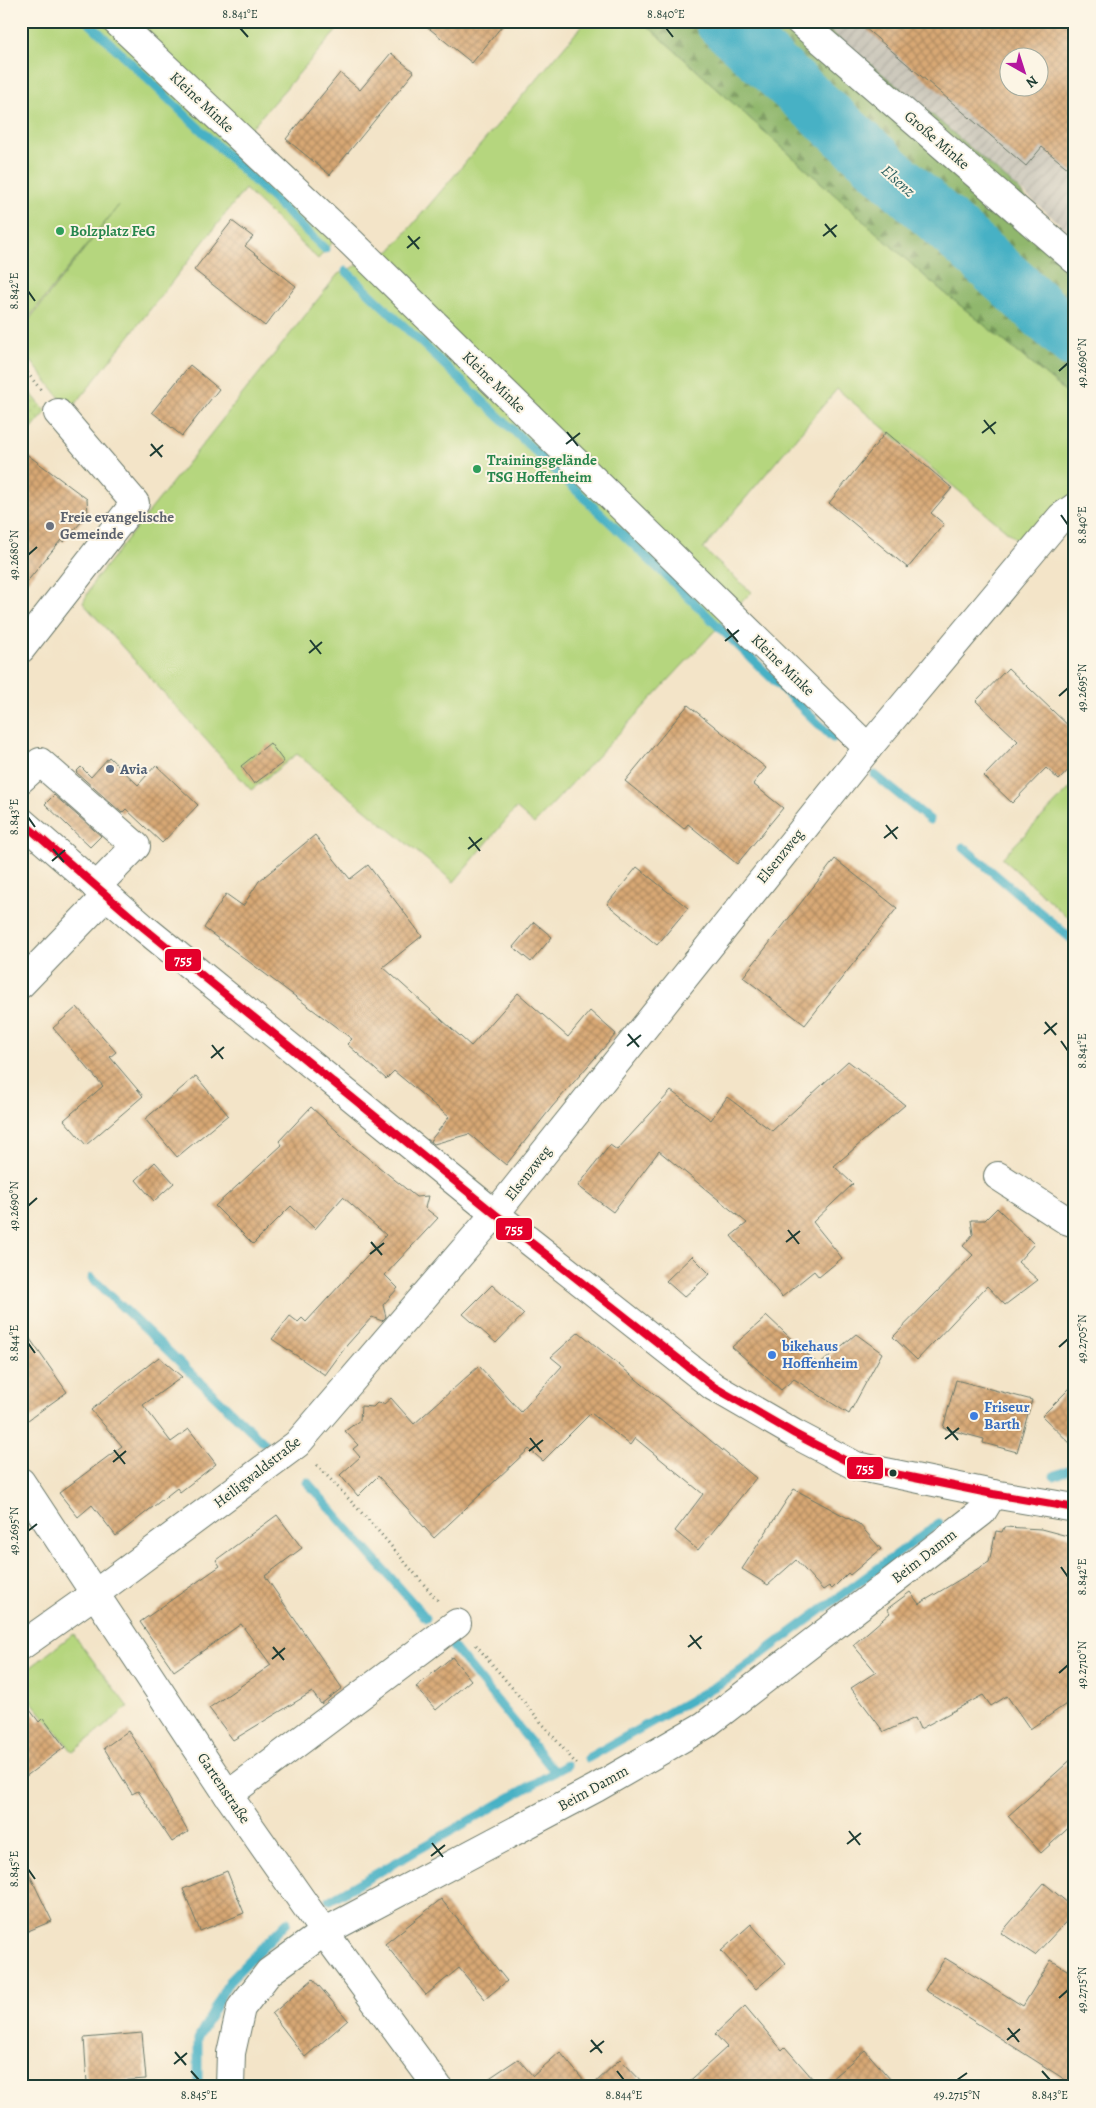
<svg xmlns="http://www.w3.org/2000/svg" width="1096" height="2108" viewBox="0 0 1096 2108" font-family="Alegreya,serif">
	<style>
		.industrial { fill: url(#industrial-furrows); fill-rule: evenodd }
		.grass { fill: #b5d67e; stroke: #6a8a59 }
		.forest { fill: url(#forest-firs); stroke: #587a50 }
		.park { fill: url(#park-dots); stroke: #6a8a59 }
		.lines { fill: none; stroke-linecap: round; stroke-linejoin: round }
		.stream { stroke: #47b1c5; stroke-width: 9 }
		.river { stroke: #47b1c5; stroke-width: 55 }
		.building { fill: url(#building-cross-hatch); fill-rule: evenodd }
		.minor-casing { stroke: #697768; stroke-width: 30 }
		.major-casing { stroke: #697768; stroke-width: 30 }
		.path { stroke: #697768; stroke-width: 3; stroke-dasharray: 1 4; stroke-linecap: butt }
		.minor { stroke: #fff; stroke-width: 28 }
		.major { stroke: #fff; stroke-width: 28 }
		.bus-1-casing { stroke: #fcf5e5; stroke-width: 11 }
		.bus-1 { stroke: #e4002b; stroke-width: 8 }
		.ticks { fill: none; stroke: #1f3d34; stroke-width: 2 }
		.leisure-dot { fill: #2e9e5b; stroke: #fcf5e5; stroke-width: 2 }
		.worship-dot { fill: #6b7280; stroke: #fcf5e5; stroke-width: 2 }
		.service-dot { fill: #5c6f8a; stroke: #fcf5e5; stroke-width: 2 }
		.shop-dot { fill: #3f7fe0; stroke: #fcf5e5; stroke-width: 2 }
		.bus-dot { fill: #1f3d34; stroke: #fcf5e5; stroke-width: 2 }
		.labels { text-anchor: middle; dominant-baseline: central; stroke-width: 4; stroke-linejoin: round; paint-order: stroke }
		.street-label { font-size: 15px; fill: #1f3d34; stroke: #fcf5e5 }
		.leisure-label { font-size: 15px; font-weight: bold; fill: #27864d; stroke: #fcf5e5; text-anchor: start }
		.worship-label { font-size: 15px; font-weight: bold; fill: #5b616d; stroke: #fcf5e5; text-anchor: start }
		.service-label { font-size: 15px; font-weight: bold; fill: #4e5e75; stroke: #fcf5e5; text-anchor: start }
		.shop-label { font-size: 15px; font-weight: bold; fill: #366cbe; stroke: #fcf5e5; text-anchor: start }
		.water-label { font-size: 16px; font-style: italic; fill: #2b6060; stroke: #fcf5e5 }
		.line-badge { stroke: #fcf5e5; stroke-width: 2 }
		.badge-label { font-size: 14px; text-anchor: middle; font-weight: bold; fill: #fff }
		.neatline { fill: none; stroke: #1f3d34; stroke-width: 2 }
		.ticks-label { font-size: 12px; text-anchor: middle; fill: #1f3d34 }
	</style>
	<defs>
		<pattern id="industrial-furrows" width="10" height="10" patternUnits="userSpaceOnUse" patternTransform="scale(1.25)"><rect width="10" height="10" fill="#c8c4b8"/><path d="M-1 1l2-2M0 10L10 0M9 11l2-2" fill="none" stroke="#aba99f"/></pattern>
		<pattern id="forest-firs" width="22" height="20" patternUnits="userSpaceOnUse" patternTransform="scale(1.25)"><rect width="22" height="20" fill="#90b76d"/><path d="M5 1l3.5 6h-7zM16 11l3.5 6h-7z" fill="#75965a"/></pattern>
		<pattern id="park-dots" width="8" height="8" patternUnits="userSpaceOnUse" patternTransform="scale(1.25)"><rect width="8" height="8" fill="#b5d67e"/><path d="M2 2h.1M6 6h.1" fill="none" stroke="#93af68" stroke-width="1.8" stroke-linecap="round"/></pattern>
		<pattern id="building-cross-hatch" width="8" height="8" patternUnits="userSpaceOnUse" patternTransform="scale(1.25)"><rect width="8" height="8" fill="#d8a875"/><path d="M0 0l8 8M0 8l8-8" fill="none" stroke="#af8a61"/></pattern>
	</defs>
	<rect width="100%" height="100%" fill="#fcf5e5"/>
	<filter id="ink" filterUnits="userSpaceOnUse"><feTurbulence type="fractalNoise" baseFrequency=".02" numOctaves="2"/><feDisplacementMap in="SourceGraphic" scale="10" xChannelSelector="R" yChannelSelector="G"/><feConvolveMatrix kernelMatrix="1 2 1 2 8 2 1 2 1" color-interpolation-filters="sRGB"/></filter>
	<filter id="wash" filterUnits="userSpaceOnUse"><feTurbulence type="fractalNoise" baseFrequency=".0096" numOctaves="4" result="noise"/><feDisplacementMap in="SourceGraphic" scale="20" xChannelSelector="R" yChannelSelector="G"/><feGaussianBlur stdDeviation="1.12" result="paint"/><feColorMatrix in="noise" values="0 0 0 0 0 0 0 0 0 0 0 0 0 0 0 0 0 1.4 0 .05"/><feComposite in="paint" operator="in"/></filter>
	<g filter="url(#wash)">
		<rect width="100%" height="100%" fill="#f3e4c8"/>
		<path class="industrial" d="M 817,21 L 1075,21 L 1075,237 L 923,107 ZM 1008,58 L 1038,58 L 1038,88 L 1008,88 Z"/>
		<g class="grass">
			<polygon points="21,21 103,21 333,242 318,259 245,189 70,411 21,348 21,330 119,205 21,327"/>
			<polygon points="125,21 345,21 244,136"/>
			<polygon points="586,21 642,21 929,280 1075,399 1075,491 1027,548 837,389 703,549 751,592 534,824 516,808 454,882 297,754 251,790 83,603 94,581 338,274 390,251"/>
			<polygon points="1075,783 1075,924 1002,858"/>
			<polygon points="73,1634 128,1707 73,1752 21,1689 21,1675"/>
		</g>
		<polygon class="forest" points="642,21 817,21 923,107 1019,190 1075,261 1075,399 929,280"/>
		<polygon class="park" points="21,381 46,412 21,442"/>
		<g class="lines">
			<g class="stream">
				<polyline points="87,21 325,249"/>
				<polyline points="346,271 682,591 833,738"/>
				<polyline points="875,775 930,820"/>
				<polyline points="963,847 1075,942"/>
				<polyline points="92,1278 263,1442"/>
				<polyline points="1054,1476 1075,1467"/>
				<polyline points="307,1482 426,1618"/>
				<polyline points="450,1643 555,1772"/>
				<polyline points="588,1758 728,1679 939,1523"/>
				<polyline points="330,1900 567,1765"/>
				<polyline points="198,2087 198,2039 229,1981 287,1922"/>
			</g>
			<polyline class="river" points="722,21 1075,341"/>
		</g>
		<g id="blocks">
			<g class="building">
				<polygon points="420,21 506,21 472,63"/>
				<path d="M 857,21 L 1075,21 L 1075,174 L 1042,147 L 1026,166 ZM 1008,58 L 1038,58 L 1038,88 L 1008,88 Z"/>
				<polygon points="391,53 414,72 330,175 286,139 340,73 360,90"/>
				<polygon points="232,221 253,237 245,246 296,286 265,326 194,270"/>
				<polygon points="190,365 219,389 182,436 152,412"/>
				<polygon points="886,432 952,488 931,513 944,524 908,568 829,503"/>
				<polygon points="21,450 87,499 88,514 64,542 61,540 21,589"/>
				<polygon points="1008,668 1075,732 1075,763 1059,780 1046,768 1012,803 984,776 1018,741 976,701"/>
				<polygon points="688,705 766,768 753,784 783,808 737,864 688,824 684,829 625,781"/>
				<polygon points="270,743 284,762 254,784 241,766"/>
				<polygon points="109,757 138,785 156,765 198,805 162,843 126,809 122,813 76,772 81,767 91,777"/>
				<polygon points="54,795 101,836 90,847 45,804"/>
				<polygon points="315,835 350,879 368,865 422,936 383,967 471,1046 518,993 568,1037 590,1011 616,1034 552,1107 506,1165 469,1134 434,1144 430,1141 449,1117 394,1071 386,1079 347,1044 352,1039 204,928 226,894 243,906 259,881"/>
				<polygon points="835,859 897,908 805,1025 743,977"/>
				<polygon points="637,867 688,908 657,945 607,904"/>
				<polygon points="534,922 552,937 531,962 513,947"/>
				<polygon points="77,1007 116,1052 110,1057 143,1096 86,1145 64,1120 103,1086 53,1028"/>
				<polygon points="848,1061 905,1105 834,1166 853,1184 813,1222 842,1258 819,1277 814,1271 782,1297 731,1236 747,1223 659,1151 613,1212 578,1186 610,1145 617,1150 671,1091 711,1120 727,1097 772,1131"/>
				<polygon points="196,1076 228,1115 177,1157 145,1119"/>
				<polygon points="311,1107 352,1145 416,1197 428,1196 425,1208 438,1218 385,1275 398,1288 383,1305 386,1317 382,1321 372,1317 347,1345 325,1375 272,1339 290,1316 298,1322 302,1318 306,1322 386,1235 343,1197 315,1229 291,1206 253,1244 215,1206 282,1145 279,1141"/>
				<polygon points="155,1162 174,1183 154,1201 136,1180"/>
				<polygon points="997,1208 1034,1244 1018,1262 1038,1280 1005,1305 987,1286 917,1360 893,1337 973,1255 963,1246 973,1234 971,1220 985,1220"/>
				<polygon points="692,1256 710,1274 684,1297 666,1281"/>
				<polygon points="492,1285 524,1314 496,1343 463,1314"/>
				<polygon points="767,1316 819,1365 856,1334 882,1353 849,1414 794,1379 781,1390 732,1347"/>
				<polygon points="21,1326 67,1392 21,1425"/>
				<polygon points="579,1332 756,1478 698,1550 675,1531 703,1494 635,1438 630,1445 591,1413 543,1461 529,1449 434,1538 378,1476 358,1496 340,1475 360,1457 353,1449 358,1445 345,1431 360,1420 361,1406 373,1407 377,1403 384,1404 391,1398 414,1424 479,1366 521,1412 562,1366 551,1357"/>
				<polygon points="159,1357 182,1377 143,1405 171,1442 189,1429 216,1464 180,1492 177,1488 116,1536 92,1505 78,1517 59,1493 122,1446 91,1410"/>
				<polygon points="956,1380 1032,1400 1017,1452 983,1443 984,1439 943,1428"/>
				<polygon points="1075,1383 1075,1448 1042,1416"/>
				<polygon points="794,1489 859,1524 881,1549 850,1575 848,1573 832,1589 829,1586 823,1590 796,1560 768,1585 742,1569"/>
				<polygon points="277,1515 302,1548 265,1576 342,1688 321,1704 312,1692 233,1740 209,1708 271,1665 241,1624 174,1671 140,1622 220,1566 216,1560"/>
				<polygon points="1004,1527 1041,1529 1075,1538 1075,1698 1030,1729 1007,1696 991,1706 983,1695 920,1729 915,1718 884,1732 851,1688 876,1672 853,1645 890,1613 887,1609 910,1592 919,1604 989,1562 996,1531 1002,1532"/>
				<polygon points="452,1657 471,1680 436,1710 416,1687"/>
				<polygon points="21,1698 39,1722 43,1718 65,1747 21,1780"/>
				<polygon points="128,1731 149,1762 188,1832 172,1842 138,1791 132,1794 104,1748"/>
				<polygon points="1075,1756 1075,1822 1041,1853 1008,1816"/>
				<polygon points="21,1857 52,1921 21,1934"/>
				<polygon points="227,1871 244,1913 200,1931 183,1889"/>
				<polygon points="1044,1883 1075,1909 1075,1912 1035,1955 1001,1933"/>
				<polygon points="441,1899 507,1981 485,1999 459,1968 426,1995 385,1944"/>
				<polygon points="751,1924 786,1963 756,1989 721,1951"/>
				<polygon points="945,1958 1023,2006 1051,1960 1075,1975 1075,2086 925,1990"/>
				<polygon points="313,1979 348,2020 305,2057 272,2014"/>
				<polygon points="745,2006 782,2050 785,2047 820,2087 683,2087 727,2047 715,2034"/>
				<polygon points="142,2033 146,2079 87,2083 84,2038"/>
				<polygon points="865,2050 897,2087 822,2087"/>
				<polygon points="560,2052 589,2087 476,2087 518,2059 533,2076"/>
				<polygon points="620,2059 647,2087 591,2087"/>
			</g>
		</g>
	</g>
	<g filter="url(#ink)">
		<use href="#blocks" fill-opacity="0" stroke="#697768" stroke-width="1"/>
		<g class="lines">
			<g class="minor-casing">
				<g id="minor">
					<polyline points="116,21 352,243 868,748"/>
					<polyline points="799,21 1075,260"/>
					<polyline points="21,649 135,503 58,413"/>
					<polyline points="21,779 40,762 136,846 96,887"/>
					<polyline points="21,984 106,896"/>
					<polyline points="998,1176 1066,1220 1075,1223"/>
					<polyline points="21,1482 228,1795 324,1932 438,2087"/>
					<polyline points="21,1646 96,1593 297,1444 495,1214 868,748 1061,517 1075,507"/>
					<polyline points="228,1795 457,1623"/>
					<polyline points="230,2087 231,2053 241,2008 269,1972 324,1932 596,1788 705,1725 982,1512 993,1494"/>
				</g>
			</g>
			<g class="major-casing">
				<polyline id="major" points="21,821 144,928 495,1214 714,1387 795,1434 856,1466 993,1494 1075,1508"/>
			</g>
			<g class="path">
				<polyline points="21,365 41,390"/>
				<polyline points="317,1465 374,1526 439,1602"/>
				<polyline points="476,1645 578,1766"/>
			</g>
			<use href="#minor" class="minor"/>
			<use href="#major" class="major"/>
			<g class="bus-1-casing">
				<polyline id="bus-1" points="21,821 144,928 495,1214 714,1387 795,1434 856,1466 993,1494 1075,1508"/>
			</g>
			<use href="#bus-1" class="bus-1"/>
		</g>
	</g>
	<path class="ticks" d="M 240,28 L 248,37M 666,28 L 673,37M 825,224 L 836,237M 408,236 L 419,249M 823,236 L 837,225M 407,248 L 420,237M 28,291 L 35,301M 1059,371 L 1068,363M 984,420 L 995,434M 567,432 L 578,446M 982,433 L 996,422M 151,444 L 162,457M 566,444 L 580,433M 150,456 L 163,445M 1061,515 L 1068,525M 28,555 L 37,547M 727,629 L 738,642M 310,640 L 321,654M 725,641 L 739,630M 309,653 L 322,642M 1059,696 L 1068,688M 28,817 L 35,827M 886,825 L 897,839M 469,837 L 480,851M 884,838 L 898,827M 53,849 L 64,862M 468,849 L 482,838M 52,861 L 65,850M 1045,1022 L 1056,1035M 628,1034 L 639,1047M 1044,1034 L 1057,1023M 1061,1041 L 1068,1051M 212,1045 L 223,1059M 627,1046 L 641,1035M 211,1058 L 224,1047M 28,1206 L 37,1198M 788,1230 L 799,1244M 371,1242 L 382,1255M 786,1242 L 800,1231M 370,1254 L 384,1243M 28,1343 L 35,1353M 1059,1347 L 1068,1339M 947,1427 L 958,1440M 530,1438 L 541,1452M 945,1439 L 959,1428M 114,1450 L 125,1464M 529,1451 L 543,1440M 113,1462 L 126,1451M 28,1531 L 37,1524M 1061,1567 L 1068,1577M 690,1635 L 701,1649M 273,1647 L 284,1660M 688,1647 L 702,1636M 272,1659 L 285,1648M 1059,1673 L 1068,1665M 849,1831 L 860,1845M 432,1843 L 443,1857M 847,1844 L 861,1833M 431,1856 L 445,1845M 28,1869 L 35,1879M 1059,1998 L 1068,1990M 1008,2028 L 1019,2042M 591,2040 L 602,2053M 1007,2040 L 1020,2029M 175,2052 L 186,2065M 590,2052 L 604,2041M 174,2064 L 187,2053M 191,2071 L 199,2080M 617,2071 L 624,2080M 1042,2071 L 1050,2080M 957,2080 L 967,2073"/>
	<g class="leisure-dot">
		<circle cx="60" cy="231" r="5"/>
		<circle cx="477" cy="469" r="5"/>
	</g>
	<circle class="worship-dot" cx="50" cy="526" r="5"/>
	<circle class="service-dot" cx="110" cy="769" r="5"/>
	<g class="shop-dot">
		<circle cx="772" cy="1355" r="5"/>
		<circle cx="974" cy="1416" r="5"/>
	</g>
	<circle class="bus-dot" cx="893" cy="1473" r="4.5"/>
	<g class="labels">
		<g class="street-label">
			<text transform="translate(202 102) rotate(43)">Kleine Minke</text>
			<text transform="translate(937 140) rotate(41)">Große Minke</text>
			<text transform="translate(494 382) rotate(44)">Kleine Minke</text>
			<text transform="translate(783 665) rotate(44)">Kleine Minke</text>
			<text transform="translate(780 856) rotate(-51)">Elsenzweg</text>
			<text transform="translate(528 1173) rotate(-52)">Elsenzweg</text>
			<text transform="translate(257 1472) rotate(-38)">Heiligwaldstraße</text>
			<text transform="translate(924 1556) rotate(-38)">Beim Damm</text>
			<text transform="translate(224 1788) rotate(56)">Gartenstraße</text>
			<text transform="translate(593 1788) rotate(-29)">Beim Damm</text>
		</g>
		<g class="leisure-label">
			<text x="70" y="231">Bolzplatz FeG</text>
			<text x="487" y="460">Trainingsgelände<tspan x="487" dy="17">TSG Hoffenheim</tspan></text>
		</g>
		<g class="worship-label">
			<text x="60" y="517">Freie evangelische<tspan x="60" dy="17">Gemeinde</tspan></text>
		</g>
		<g class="service-label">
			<text x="120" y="769">Avia</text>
		</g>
		<g class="shop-label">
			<text x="782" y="1346">bikehaus<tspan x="782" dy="17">Hoffenheim</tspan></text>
			<text x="984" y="1407">Friseur<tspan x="984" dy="17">Barth</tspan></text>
		</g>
		<g class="water-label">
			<text transform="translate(898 181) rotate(42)">Elsenz</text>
		</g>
	</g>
	<g class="line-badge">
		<rect x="164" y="948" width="38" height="24" rx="5" fill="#e4002b"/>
		<rect x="495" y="1217" width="38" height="24" rx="5" fill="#e4002b"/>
		<rect x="846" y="1456" width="38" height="24" rx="5" fill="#e4002b"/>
	</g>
	<g class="badge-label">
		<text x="183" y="965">755</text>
		<text x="514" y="1234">755</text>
		<text x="865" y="1473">755</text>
	</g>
	<rect width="1096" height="2108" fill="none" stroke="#fcf5e5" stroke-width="55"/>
	<g transform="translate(1024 72) rotate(141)"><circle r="24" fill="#fcf5e5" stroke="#a4ab9e"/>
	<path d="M0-4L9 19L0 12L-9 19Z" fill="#b5179e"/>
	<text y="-8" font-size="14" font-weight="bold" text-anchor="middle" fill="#1f3d34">N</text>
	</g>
	<rect x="28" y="28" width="1040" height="2052" class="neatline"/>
	<g class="ticks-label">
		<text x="240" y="18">8.841°E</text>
		<text x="666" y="18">8.840°E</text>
		<text transform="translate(14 291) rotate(-90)" y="4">8.842°E</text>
		<text transform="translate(1082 363) rotate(-90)" y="4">49.2690°N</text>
		<text transform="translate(1082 525) rotate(-90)" y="4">8.840°E</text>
		<text transform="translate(14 555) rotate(-90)" y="4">49.2680°N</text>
		<text transform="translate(1082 688) rotate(-90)" y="4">49.2695°N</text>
		<text transform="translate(14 817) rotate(-90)" y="4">8.843°E</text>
		<text transform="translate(1082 1051) rotate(-90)" y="4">8.841°E</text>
		<text transform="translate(14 1206) rotate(-90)" y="4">49.2690°N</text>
		<text transform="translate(1082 1339) rotate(-90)" y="4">49.2705°N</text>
		<text transform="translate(14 1343) rotate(-90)" y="4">8.844°E</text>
		<text transform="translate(14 1531) rotate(-90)" y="4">49.2695°N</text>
		<text transform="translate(1082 1577) rotate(-90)" y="4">8.842°E</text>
		<text transform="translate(1082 1665) rotate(-90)" y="4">49.2710°N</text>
		<text transform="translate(14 1869) rotate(-90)" y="4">8.845°E</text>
		<text transform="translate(1082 1990) rotate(-90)" y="4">49.2715°N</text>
		<text x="199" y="2099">8.845°E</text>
		<text x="624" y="2099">8.844°E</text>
		<text x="957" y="2099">49.2715°N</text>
		<text x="1050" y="2099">8.843°E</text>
	</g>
</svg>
